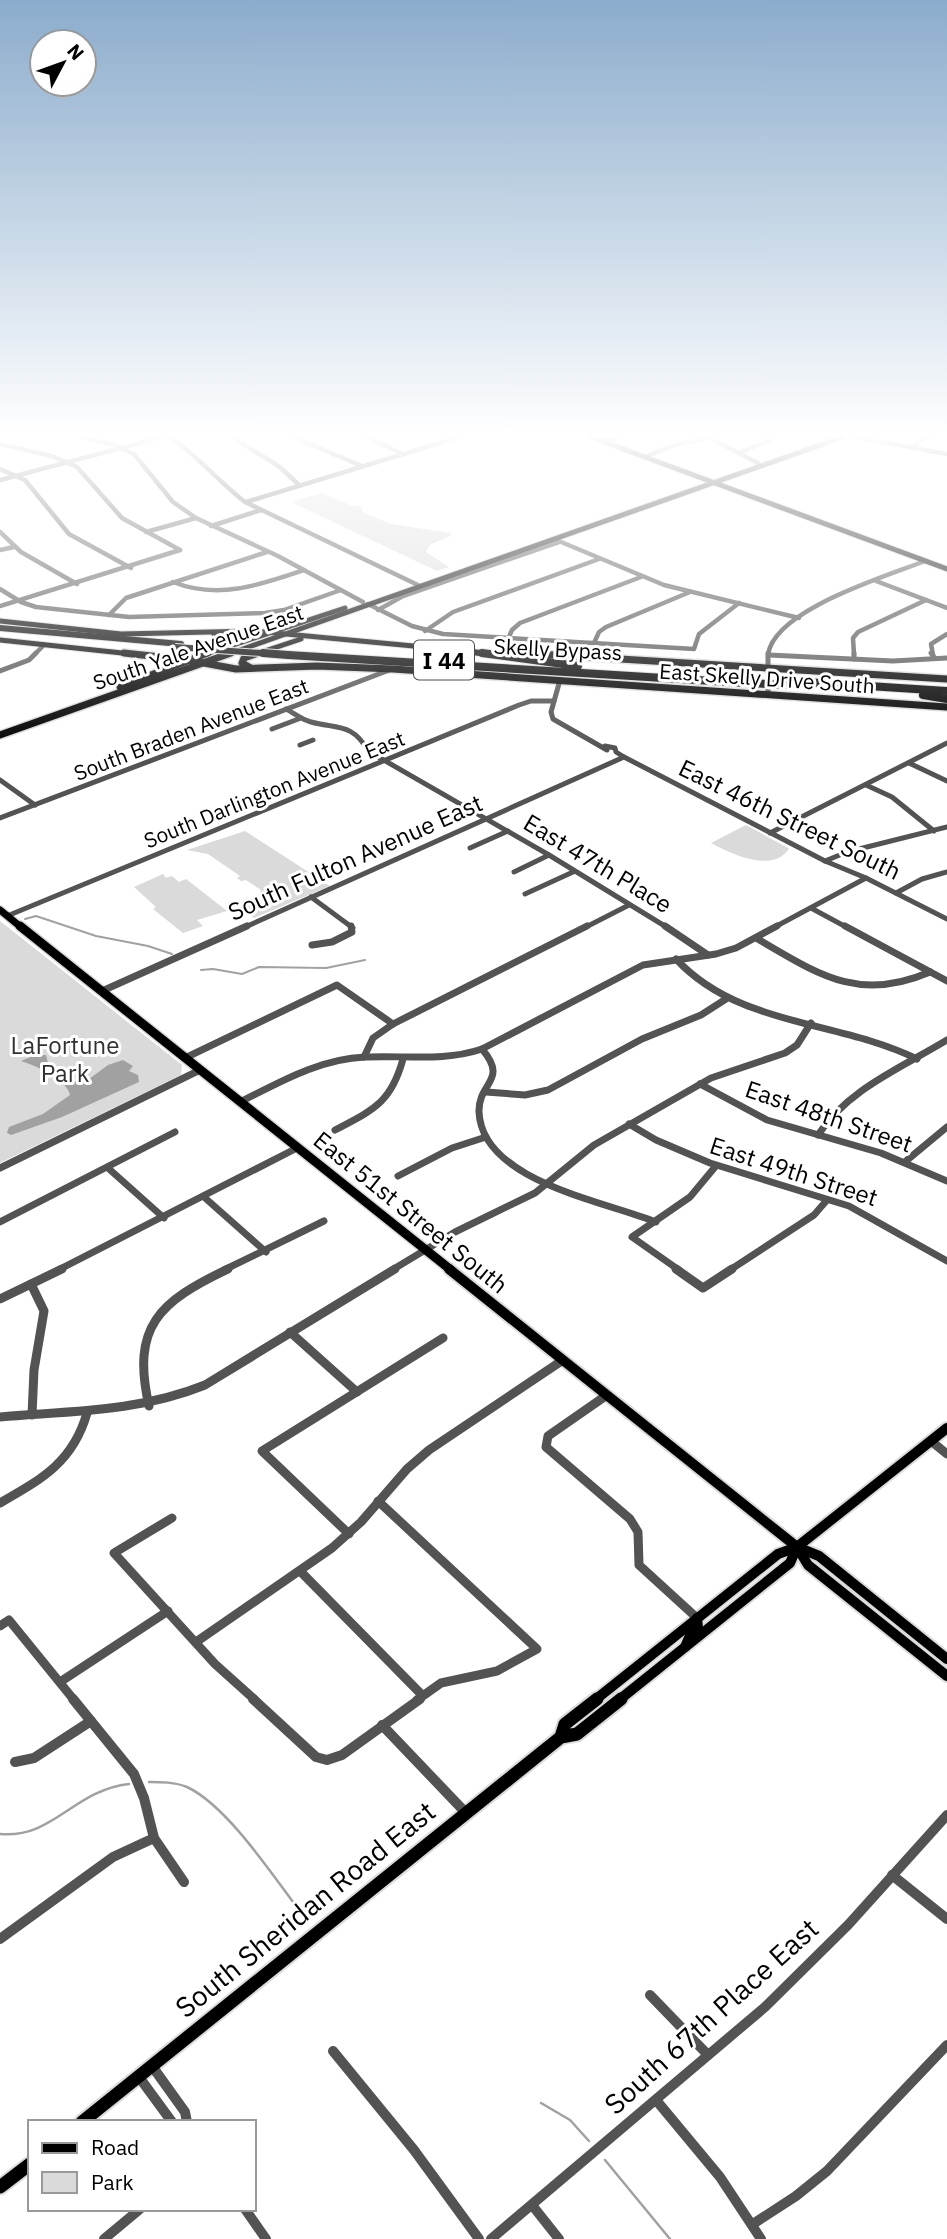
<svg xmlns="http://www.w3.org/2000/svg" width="947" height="2239" viewBox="0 0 947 2239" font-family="'IBM Plex Sans',sans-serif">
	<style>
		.green { fill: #dadada }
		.water { fill: #a1a1a1 }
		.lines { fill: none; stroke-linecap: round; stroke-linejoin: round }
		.stream-far1 { stroke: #a1a1a1; stroke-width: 2 }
		.stream { stroke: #a1a1a1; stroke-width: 2.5 }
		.major-far4-casing { stroke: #dbdbdb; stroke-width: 7 }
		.major-far3-casing { stroke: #dbdbdb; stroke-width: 10 }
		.major-far2-casing { stroke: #dbdbdb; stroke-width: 12 }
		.major-far1-casing { stroke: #dbdbdb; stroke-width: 14 }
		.major-casing { stroke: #dbdbdb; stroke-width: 17 }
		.highway-far1-casing { stroke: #dbdbdb; stroke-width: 8 }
		.highway-casing { stroke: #dbdbdb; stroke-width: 10 }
		.minor-far4 { stroke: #535353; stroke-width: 4.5 }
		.minor-far3 { stroke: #535353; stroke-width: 5 }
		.minor-far2 { stroke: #535353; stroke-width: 7 }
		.minor-far1 { stroke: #535353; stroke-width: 9 }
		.minor { stroke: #535353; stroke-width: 10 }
		.major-far4 { stroke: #000; stroke-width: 5 }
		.major-far3 { stroke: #000; stroke-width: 7 }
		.major-far2 { stroke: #000; stroke-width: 9 }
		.major-far1 { stroke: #000; stroke-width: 10 }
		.major { stroke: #000; stroke-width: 13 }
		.highway-far1 { stroke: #000; stroke-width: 6 }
		.highway { stroke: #000; stroke-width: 8 }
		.highway-bridge-far1-casing { stroke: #dbdbdb; stroke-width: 8; stroke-linecap: butt }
		.highway-bridge-casing { stroke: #dbdbdb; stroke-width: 10; stroke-linecap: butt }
		.highway-bridge-far1 { stroke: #000; stroke-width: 6 }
		.highway-bridge { stroke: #000; stroke-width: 8 }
		.labels { text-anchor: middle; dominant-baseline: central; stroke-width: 6; stroke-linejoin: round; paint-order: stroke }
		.far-street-label { font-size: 21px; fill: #000; stroke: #fff }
		.shield { fill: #fff; stroke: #4c4c4c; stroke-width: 2 }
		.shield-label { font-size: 23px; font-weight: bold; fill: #000 }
		.street-label { font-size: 24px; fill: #000; stroke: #fff }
		.park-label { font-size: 24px; fill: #313131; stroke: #fff }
		.near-street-label { font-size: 28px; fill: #000; stroke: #fff }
	</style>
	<rect width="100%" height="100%" fill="#fff"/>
	<g class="green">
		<polygon points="322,493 350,505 361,507 363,512 391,524 451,533 450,536 430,545 426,552 449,567 437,571 291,502"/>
		<path d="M 746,825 L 788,848 L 789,849 C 772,873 733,855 711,843 Z"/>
		<polygon points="245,831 330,886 254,918 239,906 258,896 261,890 246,880 241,881 237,878 240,876 208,854 187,850"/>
		<polygon points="163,874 166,878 172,876 179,882 186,879 227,911 197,920 203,926 183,933 153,909 156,907 134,887"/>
		<polygon points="0,921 182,1065 181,1075 0,1163"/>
	</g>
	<path class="water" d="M 35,1055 L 46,1055 L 49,1067 L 81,1085 L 108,1065 L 123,1060 L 133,1066 L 129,1071 L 138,1075 L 139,1082 L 62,1117 L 11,1135 L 7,1133 L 9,1127 L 43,1114 L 70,1095 C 66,1078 36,1066 21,1061 Z"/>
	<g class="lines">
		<g class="stream-far1">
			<polyline points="25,919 36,916 96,936 148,946 172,954"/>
			<polyline points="201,970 213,969 242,974 259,967 326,968 365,960"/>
		</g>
		<g class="stream">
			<path d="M 149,1782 C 161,1782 175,1782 187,1787 C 228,1806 276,1880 304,1917"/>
			<path d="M 0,1834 C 53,1839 74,1790 129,1784"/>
			<polyline points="541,2103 570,2120 589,2141"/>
			<polyline points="605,2160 670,2239"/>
		</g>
		<g class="major-far4-casing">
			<g id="major-far4">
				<polyline points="591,437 947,569"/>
				<polyline points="0,621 121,634 254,631 456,650"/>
				<polyline points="0,640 141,655"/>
				<polyline points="201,650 221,641 221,637 214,634"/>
				<polyline points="502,652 551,655"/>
				<polyline points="203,655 345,608"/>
				<polyline points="226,655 843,437"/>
				<polyline points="253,655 301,639"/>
			</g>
		</g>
		<g class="major-far3-casing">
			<g id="major-far3">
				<polyline points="124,653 188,660 236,669 317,666 393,669 947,707"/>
				<polyline points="522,653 947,679"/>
				<polyline points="251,668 242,663 244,658 258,653"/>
				<polyline points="120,687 208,653"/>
				<polyline points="0,735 231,653"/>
				<polyline points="0,910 22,928"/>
			</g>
		</g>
		<g class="major-far2-casing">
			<polyline id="major-far2" points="20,926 451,1270"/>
		</g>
		<g class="major-far1-casing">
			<g id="major-far1">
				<polyline points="449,1269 797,1547 819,1556 947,1659"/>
				<polyline points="797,1547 808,1565 947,1676"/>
				<polyline points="685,1647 691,1633 698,1628 697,1618"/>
				<polyline points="595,1700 778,1554 797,1547 947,1428"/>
				<polyline points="619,1700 790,1563 797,1547"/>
			</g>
		</g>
		<g class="major-casing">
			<g id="major">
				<polyline points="561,1737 565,1724 597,1699"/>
				<polyline points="82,2122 561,1737 577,1734 621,1699"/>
				<polyline points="0,2187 30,2164"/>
			</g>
		</g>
		<g class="highway-far1-casing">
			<g id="highway-far1">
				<polyline points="0,628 181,644"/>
				<polyline points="450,649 495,655"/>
			</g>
		</g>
		<g class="highway-casing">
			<g id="highway">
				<polyline points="482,653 578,666"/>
				<polyline points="288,655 746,683"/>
				<polyline points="790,681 947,691"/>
				<polyline points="923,695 947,699"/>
			</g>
		</g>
		<g class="minor-far4">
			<polyline points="81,437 112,444 134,454 173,502 196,518 278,556 363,602"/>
			<path d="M 170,437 C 198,456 218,481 245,502 L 420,586"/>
			<polyline points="232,437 280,467 298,484"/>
			<polyline points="293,437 362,466"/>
			<polyline points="367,437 401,453"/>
			<polyline points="708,437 758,463"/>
			<polyline points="827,437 831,438"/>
			<polyline points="855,437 947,454"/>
			<polyline points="605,442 620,437"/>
			<polyline points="0,444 52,456 77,467 122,518 180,550"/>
			<polyline points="912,448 920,440 929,437"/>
			<polyline points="738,453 770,440 769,437"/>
			<polyline points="645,457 674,445 709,437"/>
			<polyline points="0,469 25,480 69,534 131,568"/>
			<polyline points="0,480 162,437"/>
			<polyline points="246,502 459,437"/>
			<polyline points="211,526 261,510"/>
			<polyline points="0,532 21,552 77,584"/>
			<polyline points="146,532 196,518"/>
			<polyline points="554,539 664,585 799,618"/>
			<polyline points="0,550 14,547"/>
			<polyline points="876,581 947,608"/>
			<path d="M 173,582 C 218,600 260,585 304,570"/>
			<polyline points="0,589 21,602 36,607 129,617 265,613 284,610 341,590"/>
			<polyline points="368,604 412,626 443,634 694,649 699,634 739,603"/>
			<polyline points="0,606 180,550"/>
			<polyline points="378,610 403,596 559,542"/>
			<polyline points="109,615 126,598 267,552"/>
			<polyline points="425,631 453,612 599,559"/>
			<polyline points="508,639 512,630 520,623 641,577"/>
			<polyline points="594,643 599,632 606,627 690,592"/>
			<polyline points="34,655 44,645"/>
			<path d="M 768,655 C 773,610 887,576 925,561"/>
			<polyline points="854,655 853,638 858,632 926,600"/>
			<polyline points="933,655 931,644 947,634"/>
		</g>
		<g class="minor-far3">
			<polyline points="854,653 854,659"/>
			<polyline points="931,653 934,657"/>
			<polyline points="769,655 893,661 947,658"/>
			<polyline points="0,671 29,660 36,653"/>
			<polyline points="560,680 551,712 553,719 607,750"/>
			<polyline points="768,695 768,653"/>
			<path d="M 286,709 C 294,713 302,720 311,722 C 337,729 353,723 368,751 L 549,855 L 668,928"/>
			<polyline points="272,729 301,718"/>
			<polyline points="300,745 313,740"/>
			<polyline points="605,746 615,748 616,752 624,757 825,861 866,878 947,919"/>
			<polyline points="909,763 947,781"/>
			<polyline points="0,780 35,805"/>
			<polyline points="866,785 892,797 934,831"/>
			<polyline points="0,818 392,669"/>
			<polyline points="770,833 947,743"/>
			<polyline points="470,848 508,831"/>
			<polyline points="825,861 847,852 947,827"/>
			<polyline points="514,872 549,855"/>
			<polyline points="896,893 922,879 947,872"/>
			<polyline points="525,894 573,872"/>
			<polyline points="311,897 353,928"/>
			<polyline points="811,908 848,928"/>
			<polyline points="7,916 519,705 531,701 554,701"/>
			<polyline points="243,928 624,757"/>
			<polyline points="584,928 629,905"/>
			<polyline points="773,928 866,878"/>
		</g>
		<g class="minor-far2">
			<polyline points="665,926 708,955"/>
			<polyline points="845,926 947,981"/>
			<path d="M 756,938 C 818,974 858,1003 930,972"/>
			<polyline points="312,945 332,942 352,932 351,926"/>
			<path d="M 676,959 C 739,1027 838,1020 917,1059"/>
			<polyline points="102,991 247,926"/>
			<path d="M 482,1049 C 509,1081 478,1082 479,1112 C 482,1181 604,1201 656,1222"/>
			<polyline points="364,1057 373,1038 393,1024 587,926"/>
			<polyline points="185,1058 337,985 393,1024"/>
			<polyline points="700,1084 767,1120 881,1153 947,1181"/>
			<polyline points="486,1092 525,1095 548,1090 642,1039 701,1015 726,999"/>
			<path d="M 240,1102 C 280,1082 319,1059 365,1057 C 406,1055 443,1062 482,1049 L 643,965 L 716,954 L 736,948 L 777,926"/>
			<polyline points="629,1124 656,1140 710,1163 849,1206 947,1261"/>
			<path d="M 335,1130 C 373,1110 391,1103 403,1059"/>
			<path d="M 818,1135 C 848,1089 901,1068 947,1040"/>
			<polyline points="906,1161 947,1127"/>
			<polyline points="0,1168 200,1070"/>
			<polyline points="108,1168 164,1218"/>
			<polyline points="398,1176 452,1148 486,1137"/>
			<polyline points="204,1197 266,1252"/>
			<polyline points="0,1222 175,1132"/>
			<polyline points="58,1270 297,1148"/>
			<polyline points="224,1270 324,1221"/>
			<polyline points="392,1270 455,1232 535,1193 594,1145 711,1078 785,1053 797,1045 811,1023"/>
			<polyline points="679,1270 632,1237 690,1197 715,1167"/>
			<polyline points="730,1270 814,1215 827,1200"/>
		</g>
		<g class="minor-far1">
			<polyline points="676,1269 703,1288 732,1269"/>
			<polyline points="31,1284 44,1311 34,1370 32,1415"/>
			<polyline points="0,1299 62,1269"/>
			<polyline points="290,1332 357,1392"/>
			<polyline points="607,1395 548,1436 546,1447 630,1519 638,1532 639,1565 697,1618"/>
			<path d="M 149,1406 C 131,1326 159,1302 228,1269"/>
			<path d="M 0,1417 C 71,1411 138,1412 205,1385 L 395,1269"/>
			<polyline points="931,1441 947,1454"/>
			<polyline points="378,1501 537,1649 497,1671 441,1683 417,1700"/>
			<path d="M 0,1503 C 42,1479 73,1462 87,1413"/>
			<polyline points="172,1518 114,1553 215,1664 255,1700"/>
			<polyline points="349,1534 262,1451 443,1338"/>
			<polyline points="301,1572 422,1695"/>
			<polyline points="0,1626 9,1620 74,1700"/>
			<polyline points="196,1642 332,1548 361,1522 407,1469 429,1450 563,1360"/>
			<polyline points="60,1682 168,1611"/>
		</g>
		<g class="minor">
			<polyline points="73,1699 134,1774 144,1798 154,1838 184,1882"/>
			<polyline points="253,1699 316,1757 327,1760 342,1755 420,1699"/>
			<polyline points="382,1725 466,1813"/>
			<polyline points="15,1762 34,1758 91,1721"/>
			<polyline points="892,1875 947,1919"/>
			<polyline points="0,1939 113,1857 154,1838"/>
			<polyline points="650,1995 708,2055"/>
			<polyline points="333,2051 414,2150 479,2239"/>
			<polyline points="152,2066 185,2112 187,2122"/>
			<polyline points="139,2077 172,2122"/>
			<polyline points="656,2100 720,2177 761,2239"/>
			<polyline points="532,2205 559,2239"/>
			<polyline points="245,2209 266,2239"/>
			<polyline points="753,2224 796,2196 827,2171 947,2045"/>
			<polyline points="104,2239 140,2209"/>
			<polyline points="491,2239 765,2007 848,1925 947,1815"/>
		</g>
		<use href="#major-far4" class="major-far4"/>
		<use href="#major-far3" class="major-far3"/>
		<use href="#major-far2" class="major-far2"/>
		<use href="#major-far1" class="major-far1"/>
		<use href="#major" class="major"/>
		<use href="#highway-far1" class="highway-far1"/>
		<use href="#highway" class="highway"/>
		<g class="highway-bridge-far1-casing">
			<polyline id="highway-bridge-far1" points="175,647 288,655"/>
		</g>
		<g class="highway-bridge-casing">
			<g id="highway-bridge">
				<polyline points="263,653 288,655"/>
				<polyline points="746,683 790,685"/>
			</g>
		</g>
		<use href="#highway-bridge-far1" class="highway-bridge-far1"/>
		<use href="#highway-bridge" class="highway-bridge"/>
	</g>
	<linearGradient id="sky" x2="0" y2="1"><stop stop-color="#8baccc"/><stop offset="0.58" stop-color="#fff"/><stop offset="1" stop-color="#fff" stop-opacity="0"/></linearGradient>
	<rect width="947" height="750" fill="url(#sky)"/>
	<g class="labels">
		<g class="far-street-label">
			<text transform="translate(198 647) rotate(-19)">South Yale Avenue East</text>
			<text transform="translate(558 649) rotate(3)">Skelly Bypass</text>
			<text transform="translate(767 678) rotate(4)">East Skelly Drive South</text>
			<text transform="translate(191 729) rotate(-21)">South Braden Avenue East</text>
			<text transform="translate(274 789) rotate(-22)">South Darlington Avenue East</text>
		</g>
		<rect class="shield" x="414" y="640.5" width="60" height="39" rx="5"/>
		<g class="shield-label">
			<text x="444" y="660">I 44</text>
		</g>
		<g class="street-label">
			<text transform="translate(790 819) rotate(26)">East 46th Street South</text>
			<text transform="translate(355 857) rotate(-24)">South Fulton Avenue East</text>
			<text transform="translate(598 863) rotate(31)">East 47th Place</text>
			<text transform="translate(829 1116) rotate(19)">East 48th Street</text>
			<text transform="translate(794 1171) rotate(18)">East 49th Street</text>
			<text transform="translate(411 1212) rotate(39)">East 51st Street South</text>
		</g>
		<g class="park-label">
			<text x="65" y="1045">LaFortune<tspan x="65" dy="28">Park</tspan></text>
		</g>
		<g class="near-street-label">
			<text transform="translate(305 1909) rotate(-39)">South Sheridan Road East</text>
			<text transform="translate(711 2016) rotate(-42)">South 67th Place East</text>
		</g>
	</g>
	<rect x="28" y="2120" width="228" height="91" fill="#ffffff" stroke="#999999" stroke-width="2"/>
	<rect x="42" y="2143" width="35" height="10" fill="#000000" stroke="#999999" stroke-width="2"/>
	<text x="91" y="2155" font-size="21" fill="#000000">Road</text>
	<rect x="42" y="2172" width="35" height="21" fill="#dadada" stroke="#999999" stroke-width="2"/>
	<text x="91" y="2190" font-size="21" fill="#000000">Park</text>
	<g transform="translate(63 63) rotate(49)"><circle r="33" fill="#ffffff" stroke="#999999" stroke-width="2"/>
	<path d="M0-5L12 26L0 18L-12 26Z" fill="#000000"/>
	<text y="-10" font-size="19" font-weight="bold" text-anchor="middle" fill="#000000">N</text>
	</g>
</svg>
